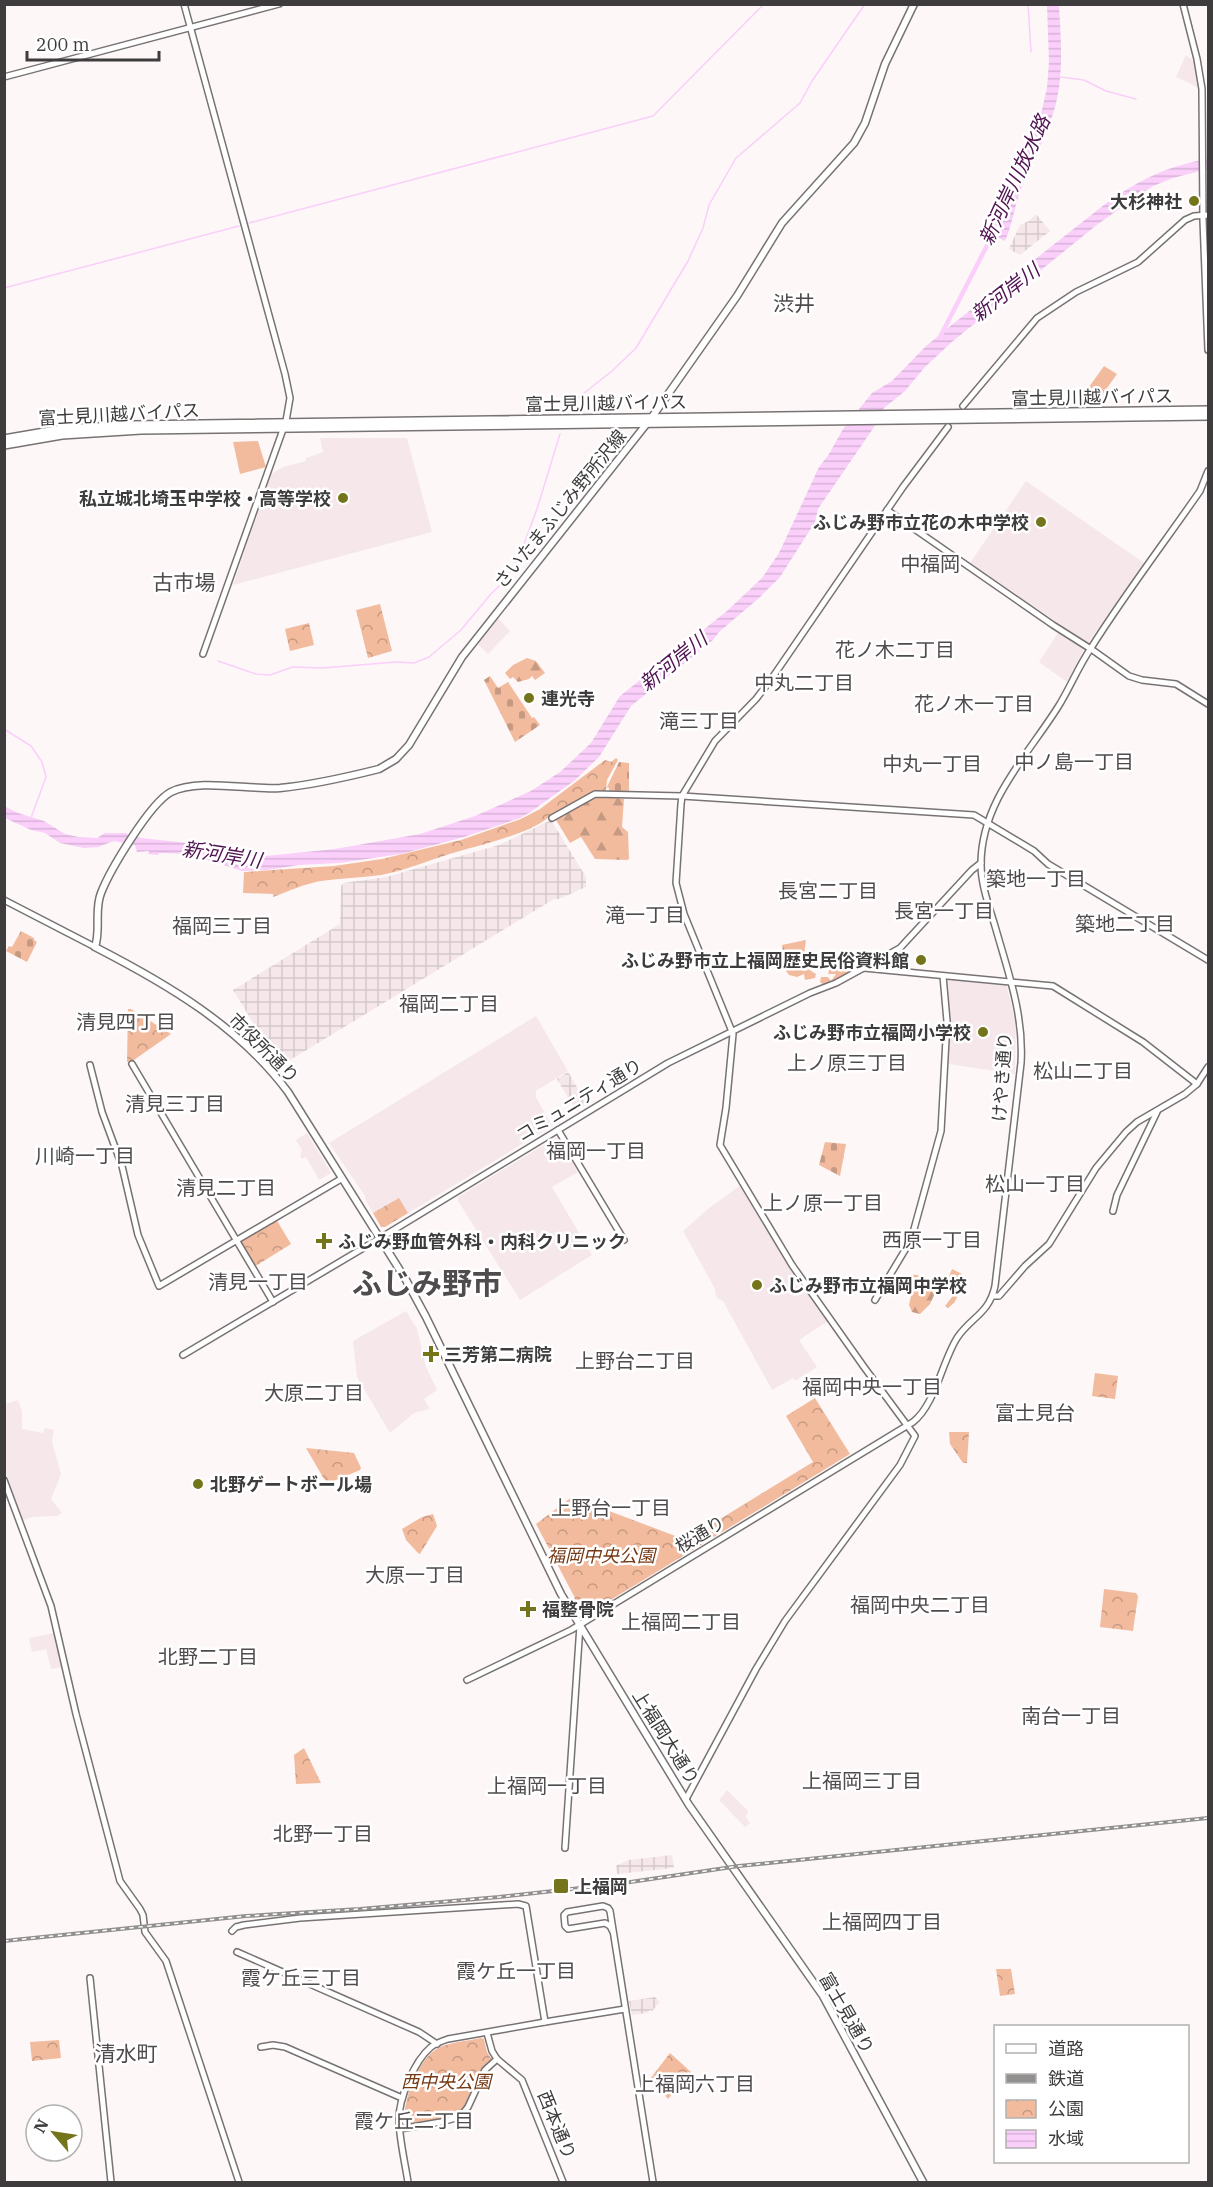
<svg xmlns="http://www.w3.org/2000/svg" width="1213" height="2187" viewBox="0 0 1213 2187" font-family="'IBM Plex Serif','Noto Sans JP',serif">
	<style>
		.built { fill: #f6e8ea }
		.industrial { fill: url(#industrial-grid) }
		.grass { fill: #f2bb9e }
		.forest { fill: url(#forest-firs) }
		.cemetery { fill: url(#cemetery-stones) }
		.park { fill: url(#park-crowns) }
		.water { fill: url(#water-rules) }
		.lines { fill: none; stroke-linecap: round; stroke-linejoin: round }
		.stream { stroke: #facffa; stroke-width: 1.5 }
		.canal { stroke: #facffa; stroke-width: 4.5 }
		.tertiary-casing { stroke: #787373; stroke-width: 8 }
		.secondary-casing { stroke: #787373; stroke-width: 8 }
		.primary-casing { stroke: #787373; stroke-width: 9 }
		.trunk-casing { stroke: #787373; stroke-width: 10 }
		.tertiary { stroke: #fff; stroke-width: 5 }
		.secondary { stroke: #fff; stroke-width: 5 }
		.primary { stroke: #fff; stroke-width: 6 }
		.trunk { stroke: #fff; stroke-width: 7 }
		.rail-casing { stroke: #928f8f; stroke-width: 4 }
		.rail { stroke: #fff; stroke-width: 1.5; stroke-dasharray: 4.5; stroke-linecap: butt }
		.poi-dot { fill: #74741a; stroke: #fff; stroke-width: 2 }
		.labels { text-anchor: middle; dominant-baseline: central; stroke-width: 5; stroke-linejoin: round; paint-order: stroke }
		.poi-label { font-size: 18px; font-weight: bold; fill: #3e3c3c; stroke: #fff; text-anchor: start }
		.street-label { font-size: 18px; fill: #3e3c3c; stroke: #fff }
		.park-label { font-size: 18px; font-style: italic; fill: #753914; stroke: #fff }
		.water-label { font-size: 20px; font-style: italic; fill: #511352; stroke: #fff }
		.neighbourhood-label { font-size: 20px; fill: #504b4c; stroke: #fff }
		.quarter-label { font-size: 21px; fill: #504b4c; stroke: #fff }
		.town-label { font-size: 30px; font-weight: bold; fill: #504b4c; stroke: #fff }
	</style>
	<defs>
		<pattern id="industrial-grid" width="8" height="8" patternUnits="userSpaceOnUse" patternTransform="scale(1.5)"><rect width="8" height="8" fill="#f6e8ea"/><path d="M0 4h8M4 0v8" fill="none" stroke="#d4c8ca"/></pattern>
		<pattern id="forest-firs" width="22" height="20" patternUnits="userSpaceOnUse" patternTransform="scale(1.5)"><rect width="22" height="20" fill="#f2bb9e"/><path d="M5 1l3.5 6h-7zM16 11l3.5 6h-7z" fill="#c59982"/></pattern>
		<pattern id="cemetery-stones" width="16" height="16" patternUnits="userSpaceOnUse" patternTransform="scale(1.5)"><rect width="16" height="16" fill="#f2bb9e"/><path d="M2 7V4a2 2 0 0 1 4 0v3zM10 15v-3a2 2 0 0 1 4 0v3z" fill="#c59982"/></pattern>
		<pattern id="park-crowns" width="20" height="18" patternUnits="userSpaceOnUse" patternTransform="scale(1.5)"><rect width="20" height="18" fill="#f2bb9e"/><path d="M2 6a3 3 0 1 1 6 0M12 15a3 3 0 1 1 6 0" fill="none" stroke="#c59982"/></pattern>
		<pattern id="water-rules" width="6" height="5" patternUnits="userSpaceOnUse" patternTransform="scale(1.5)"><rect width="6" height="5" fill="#facffa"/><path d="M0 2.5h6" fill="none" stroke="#d7b3d7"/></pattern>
	</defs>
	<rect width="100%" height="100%" fill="#fdf7f8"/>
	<g class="built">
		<polygon points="1186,55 1195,62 1199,88 1176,77"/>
		<polygon points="320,438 407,438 432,532 233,585 271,474 283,467 306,461 306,458 323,452"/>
		<polygon points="1026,481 1144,563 1088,643 970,563"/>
		<polygon points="497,617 510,631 488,654 477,643"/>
		<polygon points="1058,633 1082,648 1083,651 1067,682 1039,662"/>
		<polygon points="948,980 1005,985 1007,987 1016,1024 1015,1074 948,1064 951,1021 946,982"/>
		<polygon points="536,1016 568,1071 536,1091 536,1097 552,1126 385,1227 381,1227 366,1201 365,1196 329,1143"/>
		<polygon points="307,1133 331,1173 319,1180 306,1157 302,1159 300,1156 302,1150 296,1140"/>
		<polygon points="557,1137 578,1172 552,1187 592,1255 520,1300 458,1201 458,1197"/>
		<polygon points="741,1185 798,1281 828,1321 799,1340 817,1367 795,1381 793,1378 772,1390 723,1301 716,1297 715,1289 683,1231 709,1208"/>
		<polygon points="406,1311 417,1329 426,1367 437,1390 424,1399 430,1409 414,1413 390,1433 357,1377 353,1341"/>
		<polygon points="18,1400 22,1411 22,1429 43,1433 45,1428 54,1430 52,1442 61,1474 51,1499 62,1513 57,1516 33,1517 23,1520 5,1470 5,1404"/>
		<polygon points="54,1633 63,1667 51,1669 46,1649 32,1652 29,1638"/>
		<polygon points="727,1790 748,1811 746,1817 750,1823 745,1827 719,1800"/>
	</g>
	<g class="industrial">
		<polygon points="1036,214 1050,231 1020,255 1009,249 1020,225 1029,221"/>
		<polygon points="551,820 586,877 586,887 559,899 554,899 282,1065 279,1060 276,1060 233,990 340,924 341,886 344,883 386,877 499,845"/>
		<polygon points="568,1072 587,1104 576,1111 557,1079"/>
		<polygon points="672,1855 674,1868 617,1874 616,1866 628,1860"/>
		<polygon points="655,1997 660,2002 652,2011 650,2010 647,2013 632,2015 629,2001"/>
	</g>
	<g class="grass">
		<polygon points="1104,366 1117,374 1097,402 1079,403 1079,399 1076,402 1083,393 1084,394"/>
		<polygon points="258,441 266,467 240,474 233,442"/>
	</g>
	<g class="forest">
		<polygon points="527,658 536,661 545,673 535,680 532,676 529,679 518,682 513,677 510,679 505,673 513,665"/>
		<polygon points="596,796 624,799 622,827 628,832 629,859 627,860 595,859 581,837 570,843 556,820 556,818"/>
		<polygon points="806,940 804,955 807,961 803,970 806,971 808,969 816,974 815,978 805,980 804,974 797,977 789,975 786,971 782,945"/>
		<polygon points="831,956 857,966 849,968 851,970 850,972 825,986 820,982 821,977 828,977 831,981 836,974 828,974 830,968 825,961"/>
		<path d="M 952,1269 L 962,1274 L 961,1283 L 964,1285 L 954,1303 L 948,1308 L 945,1306 L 952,1297 L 953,1292 L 946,1289 L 936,1291 L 930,1304 L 920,1314 L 912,1312 L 909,1305 L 911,1296 L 903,1291 L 898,1291 L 907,1276 C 923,1270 930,1289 947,1281 Z"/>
	</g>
	<g class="cemetery">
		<polygon points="490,676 498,688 508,682 532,718 534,717 540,725 515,742 484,680"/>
		<polygon points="619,762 629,763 629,792 609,791 609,788 607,787"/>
		<polygon points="21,931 34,938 34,940 37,942 27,962 6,951 9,946 12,947"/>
		<polygon points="825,1142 846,1144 840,1176 819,1165"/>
	</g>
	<g class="park">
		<polygon points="380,604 392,651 368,658 356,610"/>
		<polygon points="309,623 314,645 290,651 285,629"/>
		<path d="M 616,758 L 618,760 L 607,780 L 606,791 L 587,795 L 553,813 C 537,832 484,844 460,851 C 434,858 408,870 381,875 C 361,878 341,878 321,881 C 304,884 289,891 273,897 L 273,894 L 243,893 L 244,872 L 334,866 L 382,859 L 461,840 L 521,819 L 540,809 L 605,760 L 611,762 Z"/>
		<polygon points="128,1009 131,1009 171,1034 131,1062 127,1062"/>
		<polygon points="399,1198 408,1213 385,1227 381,1227 373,1213"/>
		<polygon points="276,1219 291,1244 254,1267 239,1242"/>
		<polygon points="1095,1373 1118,1376 1115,1399 1092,1396"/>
		<polygon points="815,1398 850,1454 586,1615 580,1613 572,1600 575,1598 536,1524 572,1497 686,1540 813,1462 786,1416"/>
		<polygon points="949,1432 969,1432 967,1463 963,1463 950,1444"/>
		<polygon points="306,1448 354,1453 361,1468 360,1470 329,1483 324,1479"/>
		<polygon points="433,1514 437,1526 420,1554 418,1553 406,1540 402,1529 422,1517"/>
		<polygon points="1104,1589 1136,1593 1138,1596 1133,1631 1100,1627"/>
		<polygon points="304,1748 321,1783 296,1784 294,1755"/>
		<polygon points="996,1969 1011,1969 1015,1994 1000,1996"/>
		<path d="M 481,2038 L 484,2039 L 487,2052 L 492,2060 C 475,2076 474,2103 455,2117 L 406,2126 L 404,2124 C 403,2101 417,2058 440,2047 C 452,2042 468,2041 481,2038 Z"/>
		<polygon points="59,2040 61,2058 32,2061 30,2042"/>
		<polygon points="670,2053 691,2072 668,2099 650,2079"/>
	</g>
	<g class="water">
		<path d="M 1047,5 L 1059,5 C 1061,43 1065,82 1051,120 C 1044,142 1031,162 1023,184 C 1015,202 1013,223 1005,241 L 979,229 L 1012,180 L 1041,114 L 1047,88 L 1049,62 Z"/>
		<path d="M 1208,159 L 1208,169 L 1173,178 L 1153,186 L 1135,198 L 1098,224 L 953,341 L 925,367 L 905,391 L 884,408 L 872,430 L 818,509 L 815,522 L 780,577 L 759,598 L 719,632 L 713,640 L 631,706 L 599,757 L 574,781 L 529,813 L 520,818 L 464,837 L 401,854 L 339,863 L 299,865 L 267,870 L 242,871 L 189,854 L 159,853 L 158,855 L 148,854 L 149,851 L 137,852 L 135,845 L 114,841 L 98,847 L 84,848 L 60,843 L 45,833 L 31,830 L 5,818 L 4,806 L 18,813 L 44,821 L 65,834 L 78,837 L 97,838 L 105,833 L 125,833 L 141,838 L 197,844 L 230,853 L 266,856 L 335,849 L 420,834 L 475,816 L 531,791 L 560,772 L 591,743 L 620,696 L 727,611 L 762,578 L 779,553 L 819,467 L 829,454 L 843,429 L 872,393 L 892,381 L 925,347 L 944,331 L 1109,201 C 1143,178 1168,166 1208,159 Z"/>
	</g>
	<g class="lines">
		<g class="stream">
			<polyline points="1028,4 1031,52"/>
			<polyline points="1060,77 1084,80 1106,91 1136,99"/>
			<polyline points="249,223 653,116 764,4"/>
			<polyline points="4,288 239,226"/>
			<polyline points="567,410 569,405 612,371 636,348 688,261 703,228 709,205 736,158 800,103 812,81 865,4"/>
			<polyline points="218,661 256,674 270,675 293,667 323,668 396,662 414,663 429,657 461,630 490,595 506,579 518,560 537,509 560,434"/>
			<polyline points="4,729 31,746 42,762 46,777 31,818"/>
		</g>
		<polyline class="canal" points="940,337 994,232"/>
		<g class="tertiary-casing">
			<g id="tertiary">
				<polyline points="184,4 285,374 290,398 286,421 203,654"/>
				<polyline points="1183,4 1197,59 1202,89 1203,220 1208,350"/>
				<polyline points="963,406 1037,318 1076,292 1138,262 1185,220 1194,216 1208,215"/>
				<polyline points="887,510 1053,625 1094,651 1129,676 1142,680 1176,684 1208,704"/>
				<polyline points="552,818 595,794 682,796 974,815 1034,851 1048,864 1208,960"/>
				<polyline points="864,968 1053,986 1143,1042 1197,1084"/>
				<polyline points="132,1064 273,1302"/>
				<polyline points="90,1065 102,1112 122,1166 138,1235 159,1286 341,1179"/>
				<polyline points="558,1130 624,1240"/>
				<polyline points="1113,1211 1117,1195 1157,1112"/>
				<polyline points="993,1296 999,1296 1025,1266 1049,1244 1096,1168 1126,1132 1137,1122 1185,1094 1197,1084 1208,1067"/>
				<polyline points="875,1300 911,1240 941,1131 947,1021 943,976"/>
				<polyline points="183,1355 387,1234 668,1063 810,993 836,983 900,948 972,870 981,863"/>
				<polyline points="4,1480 51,1606 76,1714 120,1881 140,1909 143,1915 145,1932 166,1961 239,2182"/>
				<path d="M 467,1680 L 571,1630 L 913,1422 C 935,1405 942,1362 957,1338 C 971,1317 989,1314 995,1286 L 1021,1063 C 1024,1015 1008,972 995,926 C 989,906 981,885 981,864 C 981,802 1027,756 1058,707 C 1070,688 1078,667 1091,648 C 1125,594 1164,543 1200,491 L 1208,471"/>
				<polyline points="686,1799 756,1669 785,1621 900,1465 915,1436 864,1367 792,1265 720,1145 726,1108 733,1034 684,914 676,883 681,804 682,796 715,741 756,699 772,678 903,487 948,427"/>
				<polyline points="565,1848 580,1625"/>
				<path d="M 232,1931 L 236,1927 L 244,1925 L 300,1918 L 518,1904 L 526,1906 L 545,2022 L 448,2039 C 442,2041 436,2043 431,2047 C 414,2061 398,2100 399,2122 C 400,2142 405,2163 408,2182"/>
				<polyline points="613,1932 610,1926 605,1923 568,1929 565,1926 564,1915 567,1912 603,1906 608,1908 610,1911 653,2182"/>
				<polyline points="237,1952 419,2032 437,2044"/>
				<polyline points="90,1978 111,2182"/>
				<polyline points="545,2022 625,2009"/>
				<polyline points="487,2033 492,2051 497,2059 522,2080 563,2182"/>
				<polyline points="261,2047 273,2045 285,2047 402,2098"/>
				<polyline points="400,2129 441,2122 460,2117 468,2107 485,2070 497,2059"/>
			</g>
		</g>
		<g class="secondary-casing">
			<g id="secondary">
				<polyline points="4,77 279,4"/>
				<polyline points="4,900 95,947"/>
			</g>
		</g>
		<g class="primary-casing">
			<path id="primary" d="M 914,4 L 885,64 L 865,123 L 854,143 L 782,223 L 737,296 L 652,417 L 462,657 L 409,745 L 396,759 L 379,769 C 347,777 312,785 280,788 C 248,790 198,778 171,792 C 150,803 110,870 101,893 C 94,910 101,930 95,947 C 167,984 239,1026 288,1092 L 406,1280 L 426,1317 L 561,1594 L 689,1805 L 823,1996 L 923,2182"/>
		</g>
		<g class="trunk-casing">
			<g id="trunk">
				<polyline points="4,439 62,429 131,425 1208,410"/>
				<polyline points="4,445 62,435 141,430 1208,416"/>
			</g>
		</g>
		<use href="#tertiary" class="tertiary"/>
		<use href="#secondary" class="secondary"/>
		<use href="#primary" class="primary"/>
		<use href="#trunk" class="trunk"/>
		<g class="rail-casing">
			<polyline id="rail" points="4,1941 246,1916 360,1909 499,1897 617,1884 739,1866 1208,1818"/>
		</g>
		<use href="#rail" class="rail"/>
	</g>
	<g class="poi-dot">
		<circle cx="1194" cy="201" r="6"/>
		<circle cx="343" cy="498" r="6"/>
		<circle cx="1041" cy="522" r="6"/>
		<circle cx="529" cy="698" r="6"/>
		<circle cx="921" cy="960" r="6"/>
		<circle cx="983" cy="1032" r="6"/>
		<path d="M321 1232h6v6h6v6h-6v6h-6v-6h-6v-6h6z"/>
		<circle cx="757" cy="1285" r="6"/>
		<path d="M428 1345h6v6h6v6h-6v6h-6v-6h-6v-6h6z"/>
		<circle cx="198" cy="1484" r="6"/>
		<path d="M525 1600h6v6h6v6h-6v6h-6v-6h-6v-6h6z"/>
		<rect x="553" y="1878" width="16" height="16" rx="3"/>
	</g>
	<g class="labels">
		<g class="poi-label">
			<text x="1182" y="201" text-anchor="end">大杉神社</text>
			<text x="331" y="498" text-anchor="end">私立城北埼玉中学校・高等学校</text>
			<text x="1029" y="522" text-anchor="end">ふじみ野市立花の木中学校</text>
			<text x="541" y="698">連光寺</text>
			<text x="909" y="960" text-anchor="end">ふじみ野市立上福岡歴史民俗資料館</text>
			<text x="971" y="1032" text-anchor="end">ふじみ野市立福岡小学校</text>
			<text x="338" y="1241">ふじみ野血管外科・内科クリニック</text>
			<text x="769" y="1285">ふじみ野市立福岡中学校</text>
			<text x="444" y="1354">三芳第二病院</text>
			<text x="210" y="1484">北野ゲートボール場</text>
			<text x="542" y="1609">福整骨院</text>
			<text x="574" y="1886">上福岡</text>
		</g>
		<g class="street-label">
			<text transform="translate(1092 397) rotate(-1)">富士見川越バイパス</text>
			<text transform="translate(606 403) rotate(-1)">富士見川越バイパス</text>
			<text transform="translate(119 414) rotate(-3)">富士見川越バイパス</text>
			<text transform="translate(560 509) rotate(-51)">さいたまふじみ野所沢線</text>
			<text transform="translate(264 1048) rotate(45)">市役所通り</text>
			<text transform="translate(1002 1077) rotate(-86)">けやき通り</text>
			<text transform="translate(579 1100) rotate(-31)">コミュニティ通り</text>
			<text transform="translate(700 1534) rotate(-31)">桜通り</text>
			<text transform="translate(666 1737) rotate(58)">上福岡大通り</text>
			<text transform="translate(847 2013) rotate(60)">富士見通り</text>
			<text transform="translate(557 2125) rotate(68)">西本通り</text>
		</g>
		<g class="park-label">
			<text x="601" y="1555">福岡中央公園</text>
			<text x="446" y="2081">西中央公園</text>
		</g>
		<g class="water-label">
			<text transform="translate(1014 180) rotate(-65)">新河岸川放水路</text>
			<text transform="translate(1005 292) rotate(-38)">新河岸川</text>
			<text transform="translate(673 661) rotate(-39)">新河岸川</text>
			<text transform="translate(222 854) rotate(9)">新河岸川</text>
		</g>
		<g class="neighbourhood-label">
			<text x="930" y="563">中福岡</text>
			<text x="895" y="649">花ノ木二丁目</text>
			<text x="804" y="682">中丸二丁目</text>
			<text x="974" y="703">花ノ木一丁目</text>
			<text x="699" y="720">滝三丁目</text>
			<text x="1074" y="761">中ノ島一丁目</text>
			<text x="932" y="763">中丸一丁目</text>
			<text x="1036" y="878">築地一丁目</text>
			<text x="828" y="890">長宮二丁目</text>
			<text x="944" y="910">長宮一丁目</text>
			<text x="645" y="914">滝一丁目</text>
			<text x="1125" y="923">築地二丁目</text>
			<text x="222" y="925">福岡三丁目</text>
			<text x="449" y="1003">福岡二丁目</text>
			<text x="126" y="1021">清見四丁目</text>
			<text x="847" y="1062">上ノ原三丁目</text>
			<text x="1083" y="1070">松山二丁目</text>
			<text x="175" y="1103">清見三丁目</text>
			<text x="596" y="1150">福岡一丁目</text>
			<text x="85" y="1155">川崎一丁目</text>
			<text x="1035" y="1183">松山一丁目</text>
			<text x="226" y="1187">清見二丁目</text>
			<text x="823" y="1202">上ノ原一丁目</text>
			<text x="932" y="1239">西原一丁目</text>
			<text x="258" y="1281">清見一丁目</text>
			<text x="635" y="1360">上野台二丁目</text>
			<text x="872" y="1386">福岡中央一丁目</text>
			<text x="314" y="1392">大原二丁目</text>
			<text x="1035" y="1412">富士見台</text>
			<text x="611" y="1507">上野台一丁目</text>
			<text x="415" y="1574">大原一丁目</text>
			<text x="920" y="1604">福岡中央二丁目</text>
			<text x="681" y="1621">上福岡二丁目</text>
			<text x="208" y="1656">北野二丁目</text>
			<text x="1071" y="1715">南台一丁目</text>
			<text x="862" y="1780">上福岡三丁目</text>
			<text x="547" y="1785">上福岡一丁目</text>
			<text x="323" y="1833">北野一丁目</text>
			<text x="882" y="1921">上福岡四丁目</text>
			<text x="516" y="1970">霞ケ丘一丁目</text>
			<text x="301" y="1977">霞ケ丘三丁目</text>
			<text x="695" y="2083">上福岡六丁目</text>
			<text x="414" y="2120">霞ケ丘二丁目</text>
		</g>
		<g class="quarter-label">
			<text x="794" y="303">渋井</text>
			<text x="184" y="582">古市場</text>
			<text x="126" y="2053">清水町</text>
		</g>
		<g class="town-label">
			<text x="427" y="1282">ふじみ野市</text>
		</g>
	</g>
	<rect width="1213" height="2187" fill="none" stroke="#3e3c3c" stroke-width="12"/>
	<rect x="994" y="2025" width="195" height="138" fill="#ffffff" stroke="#b2b1b1" stroke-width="1.5"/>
	<rect x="1006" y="2044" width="30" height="9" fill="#ffffff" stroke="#b2b1b1" stroke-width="1.5"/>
	<text x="1048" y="2055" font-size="18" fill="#3e3c3c">道路</text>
	<rect x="1006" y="2074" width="30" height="9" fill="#928f8f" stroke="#b2b1b1" stroke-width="1.5"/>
	<text x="1048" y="2085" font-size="18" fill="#3e3c3c">鉄道</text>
	<rect x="1006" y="2100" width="30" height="18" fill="url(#park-crowns)" stroke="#b2b1b1" stroke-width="1.5"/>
	<text x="1048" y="2115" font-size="18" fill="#3e3c3c">公園</text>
	<rect x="1006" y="2130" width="30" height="18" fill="url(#water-rules)" stroke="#b2b1b1" stroke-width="1.5"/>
	<text x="1048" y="2145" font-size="18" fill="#3e3c3c">水域</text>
	<g transform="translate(54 2133) rotate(299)"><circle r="28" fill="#ffffff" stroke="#b2b1b1" stroke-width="1.5"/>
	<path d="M0-4.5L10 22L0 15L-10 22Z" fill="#74741a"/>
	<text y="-9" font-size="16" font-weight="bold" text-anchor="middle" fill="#3e3c3c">N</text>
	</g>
	<path d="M27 51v9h132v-9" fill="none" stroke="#3e3c3c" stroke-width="3"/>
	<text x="36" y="51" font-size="18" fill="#3e3c3c" stroke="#ffffff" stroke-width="4.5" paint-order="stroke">200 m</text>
</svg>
